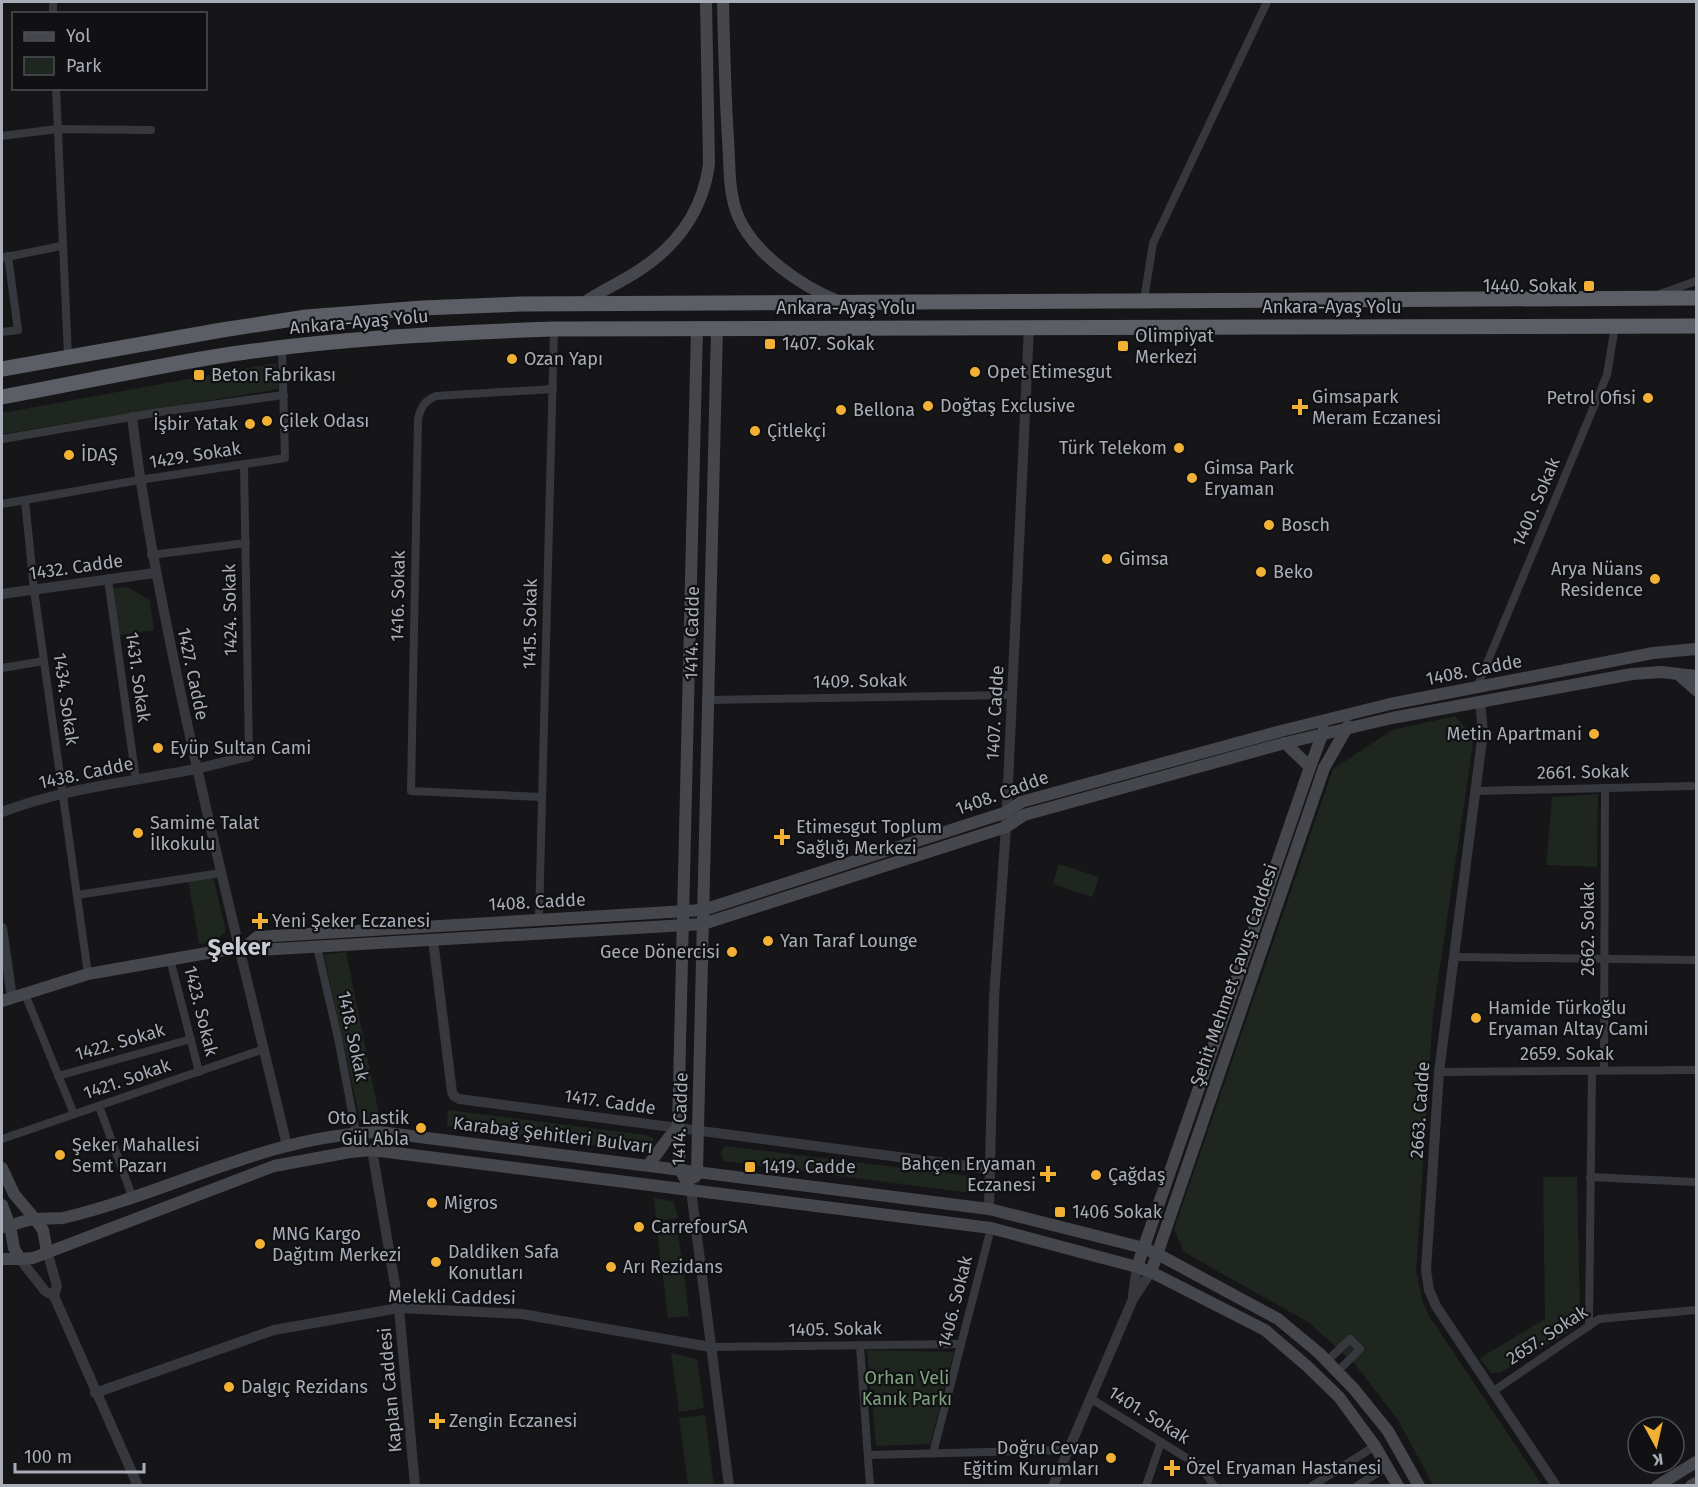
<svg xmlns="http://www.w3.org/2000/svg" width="1698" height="1487" viewBox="0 0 1698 1487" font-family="'Fira Sans',sans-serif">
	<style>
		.green { fill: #1e261f }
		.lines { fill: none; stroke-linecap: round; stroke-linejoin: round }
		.minor { stroke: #37383d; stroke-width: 8 }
		.tertiary { stroke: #37383d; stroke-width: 10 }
		.secondary { stroke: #45474d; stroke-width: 12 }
		.trunk { stroke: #5b5e65; stroke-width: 15 }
		.poi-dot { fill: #f2b134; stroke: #111113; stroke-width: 2 }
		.labels { text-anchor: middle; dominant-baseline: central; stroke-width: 4.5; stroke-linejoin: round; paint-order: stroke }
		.poi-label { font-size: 18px; fill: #a8adb8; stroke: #111113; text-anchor: start }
		.street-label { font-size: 18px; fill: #a8adb8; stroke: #111113 }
		.park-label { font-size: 18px; fill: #7fa381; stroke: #111113 }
		.district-label { font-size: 24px; font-weight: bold; fill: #c9ccd4; stroke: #111113 }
	</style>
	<rect width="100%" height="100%" fill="#161618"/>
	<g class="green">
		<polygon points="276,363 279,389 2,434 2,413"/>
		<polygon points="127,587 150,600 154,630 119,635 112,589"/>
		<polygon points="1455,716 1474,737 1433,1014 1416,1271 1423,1302 1429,1316 1542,1485 1433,1485 1398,1420 1354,1363 1308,1322 1184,1252 1174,1229 1333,769 1392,730"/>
		<polygon points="1598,794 1597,867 1546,865 1552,797"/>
		<polygon points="1059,864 1099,877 1092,897 1053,884"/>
		<polygon points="209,877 214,880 226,932 213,942 199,944 188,880"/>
		<polygon points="346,952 380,1119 360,1120 324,955"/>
		<polygon points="448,1110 645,1135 653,1138 654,1145 650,1150 641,1151 447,1126"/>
		<polygon points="725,1146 969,1176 973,1177 972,1193 724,1161 720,1153"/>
		<polygon points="1543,1177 1577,1177 1580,1317 1576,1325 1570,1331 1500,1373 1491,1373 1480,1358 1545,1319"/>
		<polygon points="654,1198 672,1201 675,1206 678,1218 656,1221"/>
		<polygon points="677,1229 682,1260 661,1263 657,1232"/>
		<polygon points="683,1266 689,1316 668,1318 662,1269"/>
		<polygon points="867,1350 954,1352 930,1444 876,1446"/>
		<polygon points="671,1353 697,1359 704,1408 679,1412"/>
		<polygon points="705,1415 714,1485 688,1485 679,1418"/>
	</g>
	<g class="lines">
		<g class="minor">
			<polyline points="53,2 53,14"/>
			<polyline points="56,88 68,356"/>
			<polyline points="2,136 57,129 151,130"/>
			<polyline points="2,258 61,246"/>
			<polyline points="1660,294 1696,281"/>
			<polyline points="1144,300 1153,243 1267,2"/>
			<polyline points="2,332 18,330 8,256"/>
			<polyline points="2,439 160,412 284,395"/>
			<polyline points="244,465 249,756"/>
			<polyline points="25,500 34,590 88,974"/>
			<polyline points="2,504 139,480 285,458 282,348"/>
			<polyline points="151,555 246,543"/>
			<polyline points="108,579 136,780"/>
			<polyline points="2,668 44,661"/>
			<polyline points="1477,687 1607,375 1615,326"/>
			<polyline points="708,700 1012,695"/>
			<polyline points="1476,791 1692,786"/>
			<path d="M 542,797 L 411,791 L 418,419 C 421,407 424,401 436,396 L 553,389"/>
			<polyline points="77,895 221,873"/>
			<polyline points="539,920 554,329"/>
			<polyline points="317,947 338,1038 356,1133"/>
			<polyline points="1454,957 1696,960"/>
			<polyline points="170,959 199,1072"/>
			<polyline points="25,994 74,1114"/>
			<polyline points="1604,1070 1605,789"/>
			<polyline points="1439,1072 1696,1070"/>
			<polyline points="58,1076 191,1039"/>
			<polyline points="99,1106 132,1196"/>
			<polyline points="2,1139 264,1049"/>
			<polyline points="1590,1177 1695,1182"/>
			<polyline points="1589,1326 1592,1071"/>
			<polyline points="860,1346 870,1486"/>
			<polyline points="710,1347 961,1344"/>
			<polyline points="1327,1361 1350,1339 1360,1349 1337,1372"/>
			<polyline points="1492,1392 1599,1319 1696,1310"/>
			<polyline points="1090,1398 1201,1467 1214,1486"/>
			<polyline points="933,1453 991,1228"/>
			<polyline points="868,1455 1068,1450"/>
			<polyline points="1146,1486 1161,1442"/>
			<polyline points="1312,1486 1375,1446"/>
			<polyline points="1357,1486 1387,1467"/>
		</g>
		<g class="tertiary">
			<path d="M 132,417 C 143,509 161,599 180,690 C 212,843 251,994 287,1146"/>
			<polyline points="2,594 155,573"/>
			<polyline points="1480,702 1483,732 1439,1072 1426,1270 1429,1290 1436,1306 1556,1486"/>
			<path d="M 2,812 C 64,788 131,782 195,769 C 214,765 231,760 249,756"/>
			<polyline points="2,928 12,998"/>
			<polyline points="433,940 452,1092 454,1096 459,1099 990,1169"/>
			<polyline points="372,1150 399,1308 415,1486"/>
			<polyline points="691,1190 729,1486"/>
			<polyline points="989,1209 994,998 1006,827 1029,327"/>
			<polyline points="20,1259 45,1291 54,1296 57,1286 47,1251"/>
			<polyline points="1133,1295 1137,1267"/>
			<polyline points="54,1296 138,1486"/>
			<polyline points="95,1393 274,1330 399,1308 522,1314 710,1347"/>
			<polyline points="1053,1486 1133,1299 1151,1272"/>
		</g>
		<g class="secondary">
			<path d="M 723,2 C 724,47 725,93 728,139 C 730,165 728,192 738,216 C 754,254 801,286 838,301"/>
			<path d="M 582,304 C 600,291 620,283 638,271 C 677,246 703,210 709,164 L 706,2"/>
			<polyline points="1678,674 1696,690"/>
			<polyline points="1285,743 1310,767"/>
			<polyline points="247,946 257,937 703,910 1007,812 1021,802 1281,731 1390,704 1653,653 1696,649"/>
			<polyline points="2,1001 88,974 247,946 259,950 703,924 1006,827 1024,815 1285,743 1392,718 1632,674 1661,672 1696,676"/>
			<path d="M 648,1165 C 659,1153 665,1139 678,1128"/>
			<path d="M 2,1168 L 14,1194 L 35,1219 L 63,1218 C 169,1193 269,1135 380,1132 L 989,1209 L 1144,1248 L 1165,1258 L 1278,1319 L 1319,1353 L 1354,1389 L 1388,1431 L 1419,1486"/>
			<polyline points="695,1177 697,1171 717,328"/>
			<polyline points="691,1190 680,1169 678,1128 697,328"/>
			<polyline points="2,1205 10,1226 14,1248 20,1259 33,1258 274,1166 350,1152 372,1150 991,1228 1137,1267 1151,1272 1265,1330 1307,1366 1339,1397 1375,1446 1398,1486"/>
			<path d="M 3,1227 C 14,1226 23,1220 35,1219 L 43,1230 L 47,1251"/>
			<polyline points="2,1259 20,1259"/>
			<polyline points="1137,1267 1310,767 1324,730"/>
			<polyline points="1151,1272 1324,768 1348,726"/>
			<polyline points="1657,1486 1696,1462"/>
			<polyline points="1691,1486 1696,1483"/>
		</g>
		<g class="trunk">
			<polyline points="2,369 222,330 306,317 422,308 522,304 1696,298"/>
			<path d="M 2,397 C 72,384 142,369 213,357 C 325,339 440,333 554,329 L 1696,326"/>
		</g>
	</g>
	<g class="poi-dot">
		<rect x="1583" y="280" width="12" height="12" rx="3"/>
		<rect x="764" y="338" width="12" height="12" rx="3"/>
		<rect x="1117" y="340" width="12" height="12" rx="3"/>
		<circle cx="512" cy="359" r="6"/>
		<circle cx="975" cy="372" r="6"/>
		<rect x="193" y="369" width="12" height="12" rx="3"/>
		<circle cx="1648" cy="398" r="6"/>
		<circle cx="928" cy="406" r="6"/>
		<path d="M1297 398h6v6h6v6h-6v6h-6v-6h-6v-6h6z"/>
		<circle cx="841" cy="410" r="6"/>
		<circle cx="267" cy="421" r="6"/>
		<circle cx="250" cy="424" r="6"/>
		<circle cx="755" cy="431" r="6"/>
		<circle cx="1179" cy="448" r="6"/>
		<circle cx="69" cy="455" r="6"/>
		<circle cx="1192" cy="478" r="6"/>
		<circle cx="1269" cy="525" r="6"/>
		<circle cx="1107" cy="559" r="6"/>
		<circle cx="1261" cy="572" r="6"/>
		<circle cx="1655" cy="579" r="6"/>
		<circle cx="1594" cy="734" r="6"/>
		<circle cx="158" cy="748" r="6"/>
		<circle cx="138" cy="833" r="6"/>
		<path d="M779 828h6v6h6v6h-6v6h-6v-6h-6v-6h6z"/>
		<path d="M257 912h6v6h6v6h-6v6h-6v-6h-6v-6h6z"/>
		<circle cx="768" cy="941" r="6"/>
		<circle cx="732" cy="952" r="6"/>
		<circle cx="1476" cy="1018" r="6"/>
		<circle cx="421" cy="1128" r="6"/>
		<circle cx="60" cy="1155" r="6"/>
		<rect x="744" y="1161" width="12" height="12" rx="3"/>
		<path d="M1045 1165h6v6h6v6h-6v6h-6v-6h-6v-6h6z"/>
		<circle cx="1096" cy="1175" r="6"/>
		<circle cx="432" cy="1203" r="6"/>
		<rect x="1054" y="1206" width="12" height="12" rx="3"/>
		<circle cx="639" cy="1227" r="6"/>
		<circle cx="260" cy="1244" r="6"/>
		<circle cx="436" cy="1262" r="6"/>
		<circle cx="611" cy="1267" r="6"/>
		<circle cx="229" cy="1387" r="6"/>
		<path d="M434 1412h6v6h6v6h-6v6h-6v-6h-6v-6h6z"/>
		<circle cx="1111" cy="1458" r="6"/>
		<path d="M1169 1459h6v6h6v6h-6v6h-6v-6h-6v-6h6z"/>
	</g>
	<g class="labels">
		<g class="poi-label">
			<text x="1577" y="286" text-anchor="end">1440. Sokak</text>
			<text x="1135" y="336">Olimpiyat<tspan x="1135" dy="21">Merkezi</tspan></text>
			<text x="782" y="344">1407. Sokak</text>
			<text x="524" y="359">Ozan Yapı</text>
			<text x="987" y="372">Opet Etimesgut</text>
			<text x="211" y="375">Beton Fabrikası</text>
			<text x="1312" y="397">Gimsapark<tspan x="1312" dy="21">Meram Eczanesi</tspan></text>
			<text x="1636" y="398" text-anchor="end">Petrol Ofisi</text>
			<text x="940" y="406">Doğtaş Exclusive</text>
			<text x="853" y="410">Bellona</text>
			<text x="279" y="421">Çilek Odası</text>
			<text x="238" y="424" text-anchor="end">İşbir Yatak</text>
			<text x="767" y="431">Çitlekçi</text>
			<text x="1167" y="448" text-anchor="end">Türk Telekom</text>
			<text x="81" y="455">İDAŞ</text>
			<text x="1204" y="468">Gimsa Park<tspan x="1204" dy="21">Eryaman</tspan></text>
			<text x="1281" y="525">Bosch</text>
			<text x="1119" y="559">Gimsa</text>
			<text x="1643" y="569" text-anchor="end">Arya Nüans<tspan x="1643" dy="21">Residence</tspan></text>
			<text x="1273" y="572">Beko</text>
			<text x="1582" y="734" text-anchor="end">Metin Apartmani</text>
			<text x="170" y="748">Eyüp Sultan Cami</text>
			<text x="150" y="823">Samime Talat<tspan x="150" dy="21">İlkokulu</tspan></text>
			<text x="796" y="827">Etimesgut Toplum<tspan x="796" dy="21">Sağlığı Merkezi</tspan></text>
			<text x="272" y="921">Yeni Şeker Eczanesi</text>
			<text x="780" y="941">Yan Taraf Lounge</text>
			<text x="720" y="952" text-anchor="end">Gece Dönercisi</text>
			<text x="1488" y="1008">Hamide Türkoğlu<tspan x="1488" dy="21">Eryaman Altay Cami</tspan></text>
			<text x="409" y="1118" text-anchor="end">Oto Lastik<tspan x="409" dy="21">Gül Abla</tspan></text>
			<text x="72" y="1145">Şeker Mahallesi<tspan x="72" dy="21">Semt Pazarı</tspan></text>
			<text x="1036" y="1164" text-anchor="end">Bahçen Eryaman<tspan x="1036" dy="21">Eczanesi</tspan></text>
			<text x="762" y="1167">1419. Cadde</text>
			<text x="1108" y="1175">Çağdaş</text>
			<text x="444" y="1203">Migros</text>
			<text x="1072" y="1212">1406 Sokak</text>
			<text x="651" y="1227">CarrefourSA</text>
			<text x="272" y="1234">MNG Kargo<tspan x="272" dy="21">Dağıtım Merkezi</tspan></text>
			<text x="448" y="1252">Daldiken Safa<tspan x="448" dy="21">Konutları</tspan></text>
			<text x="623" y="1267">Arı Rezidans</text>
			<text x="241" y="1387">Dalgıç Rezidans</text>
			<text x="449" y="1421">Zengin Eczanesi</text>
			<text x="1099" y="1448" text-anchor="end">Doğru Cevap<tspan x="1099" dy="21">Eğitim Kurumları</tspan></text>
			<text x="1186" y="1468">Özel Eryaman Hastanesi</text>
		</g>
		<g class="street-label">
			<text x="1332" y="307">Ankara-Ayaş Yolu</text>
			<text x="846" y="308">Ankara-Ayaş Yolu</text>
			<text transform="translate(359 322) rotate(-5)">Ankara-Ayaş Yolu</text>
			<text transform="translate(195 455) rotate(-9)">1429. Sokak</text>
			<text transform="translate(1536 502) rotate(-67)">1400. Sokak</text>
			<text transform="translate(76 567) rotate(-8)">1432. Cadde</text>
			<text transform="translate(398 596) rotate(-89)">1416. Sokak</text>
			<text transform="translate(230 610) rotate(-91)">1424. Sokak</text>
			<text transform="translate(530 624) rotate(-89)">1415. Sokak</text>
			<text transform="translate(692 633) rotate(-89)">1414. Cadde</text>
			<text transform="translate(1474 670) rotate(-11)">1408. Cadde</text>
			<text transform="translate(193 674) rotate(78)">1427. Cadde</text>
			<text transform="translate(138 677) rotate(82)">1431. Sokak</text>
			<text transform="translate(860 681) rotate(-1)">1409. Sokak</text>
			<text transform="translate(66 699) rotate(82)">1434. Sokak</text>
			<text transform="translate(995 713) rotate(-87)">1407. Cadde</text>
			<text transform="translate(1583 772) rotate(-1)">2661. Sokak</text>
			<text transform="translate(86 773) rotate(-12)">1438. Cadde</text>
			<text transform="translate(1002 793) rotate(-20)">1408. Cadde</text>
			<text transform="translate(537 902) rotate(-3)">1408. Cadde</text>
			<text transform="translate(1588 929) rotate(-90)">2662. Sokak</text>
			<text transform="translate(1234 975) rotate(-71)">Şehit Mehmet Çavuş Caddesi</text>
			<text transform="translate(201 1011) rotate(76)">1423. Sokak</text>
			<text transform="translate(353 1036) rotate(78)">1418. Sokak</text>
			<text transform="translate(120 1042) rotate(-16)">1422. Sokak</text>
			<text x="1567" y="1054">2659. Sokak</text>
			<text transform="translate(127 1079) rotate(-19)">1421. Sokak</text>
			<text transform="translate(610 1102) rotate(8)">1417. Cadde</text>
			<text transform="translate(1420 1110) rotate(-86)">2663. Cadde</text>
			<text transform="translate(680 1119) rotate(-88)">1414. Cadde</text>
			<text transform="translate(553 1135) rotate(7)">Karabağ Şehitleri Bulvarı</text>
			<text transform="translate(452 1297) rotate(1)">Melekli Caddesi</text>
			<text transform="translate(955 1302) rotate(-76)">1406. Sokak</text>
			<text transform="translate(835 1329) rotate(-1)">1405. Sokak</text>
			<text transform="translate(1547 1335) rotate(-33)">2657. Sokak</text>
			<text transform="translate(390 1390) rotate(-95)">Kaplan Caddesi</text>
			<text transform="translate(1149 1415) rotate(32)">1401. Sokak</text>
		</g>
		<g class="park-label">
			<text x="907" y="1378">Orhan Veli<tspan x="907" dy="21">Kanık Parkı</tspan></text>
		</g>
		<g class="district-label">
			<text x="239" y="947">Şeker</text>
		</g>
	</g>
	<rect width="1698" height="1487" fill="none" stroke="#a8adb8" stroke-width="6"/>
	<rect x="12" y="12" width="195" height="78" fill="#111113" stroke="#4d4f55" stroke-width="1.5"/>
	<rect x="24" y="32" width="30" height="9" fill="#45474d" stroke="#4d4f55" stroke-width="1.5"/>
	<text x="66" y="42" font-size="18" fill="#a8adb8">Yol</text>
	<rect x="24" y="57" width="30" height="18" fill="#1e261f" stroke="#4d4f55" stroke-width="1.5"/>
	<text x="66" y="72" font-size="18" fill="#a8adb8">Park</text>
	<g transform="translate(1656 1445) rotate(172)"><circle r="28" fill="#111113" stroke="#4d4f55" stroke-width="1.5"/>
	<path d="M0-4.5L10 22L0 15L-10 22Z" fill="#f2b134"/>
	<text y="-9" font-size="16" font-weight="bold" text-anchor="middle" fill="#a8adb8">K</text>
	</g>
	<path d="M15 1463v9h129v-9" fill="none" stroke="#a8adb8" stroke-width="3"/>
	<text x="24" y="1463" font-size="18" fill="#a8adb8" stroke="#111113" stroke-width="4.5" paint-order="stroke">100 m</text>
</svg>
